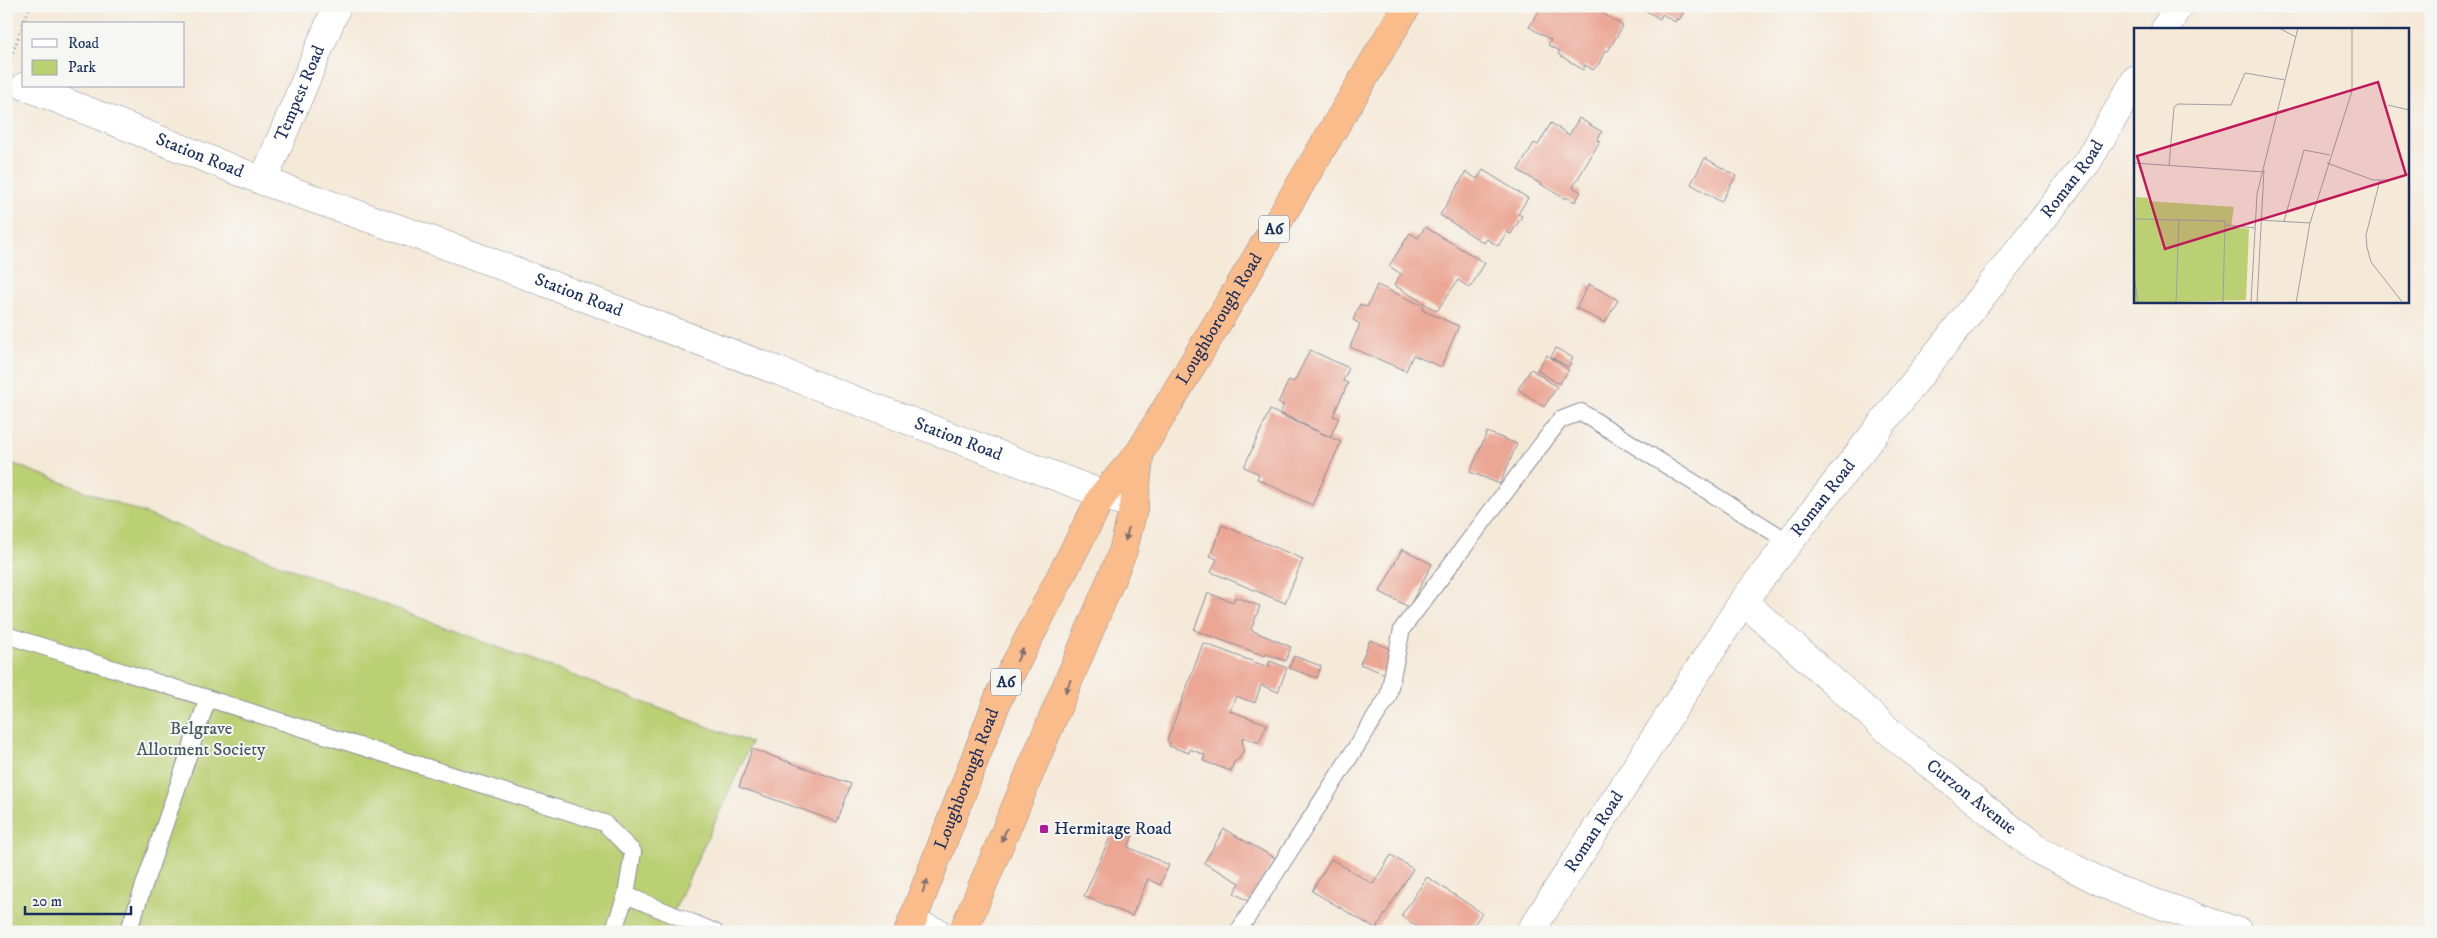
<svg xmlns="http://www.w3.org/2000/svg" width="2437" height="938" viewBox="0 0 2437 938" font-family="'IM FELL DW Pica',serif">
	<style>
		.green { fill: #bbcf73; stroke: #6b7f68 }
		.building { fill: #eba694 }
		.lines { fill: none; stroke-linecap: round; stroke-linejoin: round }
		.service-casing { stroke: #888c9b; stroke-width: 18 }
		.minor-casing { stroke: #888c9b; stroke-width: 29 }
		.trunk-casing { stroke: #888c9b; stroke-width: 29 }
		.path { stroke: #888c9b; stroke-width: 3; stroke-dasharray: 1 4; stroke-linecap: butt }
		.service { stroke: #fff; stroke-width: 16 }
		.minor { stroke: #fff; stroke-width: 28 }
		.trunk { stroke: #fabc8b; stroke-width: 28 }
		.oneway { fill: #7f6e72 }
		.poi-dot { fill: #b5179e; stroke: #f6f6f2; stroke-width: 2 }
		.labels { text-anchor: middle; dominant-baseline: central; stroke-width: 4; stroke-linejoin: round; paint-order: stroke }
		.shield { fill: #f6f6f2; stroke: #5d6b8a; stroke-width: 1 }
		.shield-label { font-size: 16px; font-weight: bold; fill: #1b2f5e }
		.street-label { font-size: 18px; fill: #1b2f5e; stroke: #f6f6f2 }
		.park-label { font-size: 18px; fill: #435763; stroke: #f6f6f2 }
		.poi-label { font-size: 18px; fill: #1b2f5e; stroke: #f6f6f2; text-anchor: start }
		.inset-road { fill: none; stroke: #9e9fa7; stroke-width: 1 }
		.view { fill: #c2185b; fill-opacity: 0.15; stroke: #c2185b; stroke-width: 2.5 }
		.inset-edge { fill: none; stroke: #1b2f5e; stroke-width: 2.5 }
	</style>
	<rect width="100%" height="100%" fill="#f6f6f2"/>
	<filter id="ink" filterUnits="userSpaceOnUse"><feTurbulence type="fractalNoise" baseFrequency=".02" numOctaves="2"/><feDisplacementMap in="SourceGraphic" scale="10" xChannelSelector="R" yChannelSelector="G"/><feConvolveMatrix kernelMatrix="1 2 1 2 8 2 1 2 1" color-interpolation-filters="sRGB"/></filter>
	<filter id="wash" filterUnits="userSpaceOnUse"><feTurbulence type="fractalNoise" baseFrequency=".0096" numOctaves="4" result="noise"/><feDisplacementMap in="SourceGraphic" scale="20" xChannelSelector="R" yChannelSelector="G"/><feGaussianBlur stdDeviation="1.12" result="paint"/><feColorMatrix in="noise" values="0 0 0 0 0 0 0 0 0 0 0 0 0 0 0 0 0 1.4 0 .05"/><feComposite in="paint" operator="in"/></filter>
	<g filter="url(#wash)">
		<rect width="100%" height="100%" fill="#f5e9d8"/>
		<polygon class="green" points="6,461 751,743 668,924 686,932 6,932"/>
		<g id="blocks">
			<g class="building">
				<polygon points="1534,6 1583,6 1593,12 1596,9 1623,26 1608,51 1605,50 1599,64 1593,70 1585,65 1583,70 1558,54 1560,51 1548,45 1551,40 1529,27 1540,10"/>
				<polygon points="1638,6 1687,6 1679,20 1677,18 1675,22 1662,14 1660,19"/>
				<polygon points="1579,118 1602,132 1597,140 1600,141 1573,187 1581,192 1575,202 1566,197 1565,199 1518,170 1534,143 1538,145 1551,123 1569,135"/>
				<polygon points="1705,158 1736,176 1721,202 1691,184"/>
				<polygon points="1483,170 1528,198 1518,214 1522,216 1511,234 1507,232 1498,246 1487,239 1484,243 1440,215 1466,172 1477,179"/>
				<polygon points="1425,227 1485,263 1470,288 1458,280 1437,311 1394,285 1401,274 1389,266 1410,233 1418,238"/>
				<polygon points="1589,284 1618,300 1605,323 1576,308"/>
				<polygon points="1377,285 1424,306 1422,310 1459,326 1441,367 1413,355 1406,371 1350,347 1360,324 1353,320 1360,304 1367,307"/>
				<polygon points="1556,348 1573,358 1568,367 1551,357"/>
				<polygon points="1310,350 1349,368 1343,381 1348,383 1333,416 1339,418 1330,437 1280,413 1284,405 1278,403 1289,380 1294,382"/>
				<polygon points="1547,355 1569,370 1559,384 1537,370"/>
				<polygon points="1531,369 1557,387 1544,407 1518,389"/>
				<polygon points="1270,410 1341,442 1312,505 1257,479 1259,474 1244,467"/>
				<polygon points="1487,432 1517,444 1500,484 1470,472"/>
				<polygon points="1222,525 1303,559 1285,603 1211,572 1217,559 1210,556"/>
				<polygon points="1402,549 1432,564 1409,607 1380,592"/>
				<polygon points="1208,593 1233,602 1235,597 1260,606 1251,630 1291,647 1286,661 1266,654 1265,656 1194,630"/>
				<polygon points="1370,640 1395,651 1385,674 1360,664"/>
				<polygon points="1203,643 1268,667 1270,661 1287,668 1278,692 1261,685 1255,703 1236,696 1230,711 1267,724 1259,743 1243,737 1242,741 1244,749 1240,758 1234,762 1231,771 1203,761 1205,755 1190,749 1189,753 1169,746 1170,743 1167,741"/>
				<polygon points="1294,656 1321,666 1317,678 1289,668"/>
				<polygon points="752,749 851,784 837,822 739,787"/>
				<polygon points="1114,828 1133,836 1128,847 1169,865 1160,885 1148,879 1132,916 1084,896"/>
				<polygon points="1224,829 1275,858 1250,902 1234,893 1240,883 1204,863"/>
				<polygon points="1391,855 1413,869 1376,929 1312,891 1331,859 1373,884"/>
				<polygon points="1427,877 1482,913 1469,932 1461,932 1451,925 1446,932 1425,932 1401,916"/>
			</g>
		</g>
	</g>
	<g filter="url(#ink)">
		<use href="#blocks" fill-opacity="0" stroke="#888c9b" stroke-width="1"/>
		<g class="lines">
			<g class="service-casing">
				<g id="service">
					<polyline points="6,635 604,823 633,852 626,895 613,932"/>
					<polyline points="626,895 715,932"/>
					<polyline points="128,932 208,698"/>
					<polyline points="1238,932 1388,697 1402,629 1560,420 1581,412 1789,542"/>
				</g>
			</g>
			<g class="minor-casing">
				<g id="minor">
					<polyline points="2165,29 2178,6"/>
					<path id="s1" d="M 25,86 L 263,181 L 462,251 L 1134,506"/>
					<path id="s2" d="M 263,181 L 337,6"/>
					<path id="s3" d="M 1743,601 L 1899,740 L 2038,850 L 2115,889 L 2239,932"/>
					<polyline points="911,923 937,932"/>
					<path id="s4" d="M 1530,932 L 1743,601 L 2088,161 L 2136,79"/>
				</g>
			</g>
			<g class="trunk-casing">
				<g id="trunk">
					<path id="s5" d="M 908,932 L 1000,694 L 1102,496 L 1140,452 L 1407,6"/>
					<polyline points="963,932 1123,551 1134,506 1140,452"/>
				</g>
			</g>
			<polyline class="path" points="11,57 30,6"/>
			<use href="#service" class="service"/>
			<use href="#minor" class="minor"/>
			<use href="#trunk" class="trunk"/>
		</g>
		<defs><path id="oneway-solid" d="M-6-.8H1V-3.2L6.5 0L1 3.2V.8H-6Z" transform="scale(1.25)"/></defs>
		<g class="oneway">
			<use href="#oneway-solid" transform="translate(1127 534) rotate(104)"/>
			<use href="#oneway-solid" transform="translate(1020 655) rotate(-63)"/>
			<use href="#oneway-solid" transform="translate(1068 686) rotate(112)"/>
			<use href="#oneway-solid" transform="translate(1004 835) rotate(113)"/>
			<use href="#oneway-solid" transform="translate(925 886) rotate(-69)"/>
		</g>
	</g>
	<rect class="poi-dot" x="1039" y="824" width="10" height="10" rx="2.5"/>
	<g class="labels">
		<g class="shield">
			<rect x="1259" y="215.5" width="30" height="27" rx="4"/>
			<rect x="991" y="668.5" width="30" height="27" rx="4"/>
		</g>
		<g class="shield-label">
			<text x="1274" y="229">A6</text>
			<text x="1006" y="682">A6</text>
		</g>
		<g class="street-label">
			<text stroke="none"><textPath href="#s2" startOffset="95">Tempest Road</textPath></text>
			<text stroke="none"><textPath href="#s1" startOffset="188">Station Road</textPath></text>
			<text stroke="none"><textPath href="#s4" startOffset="929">Roman Road</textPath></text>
			<text stroke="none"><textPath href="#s1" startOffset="592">Station Road</textPath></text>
			<text stroke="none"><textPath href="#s5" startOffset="691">Loughborough Road</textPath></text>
			<text stroke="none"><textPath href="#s1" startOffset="998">Station Road</textPath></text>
			<text stroke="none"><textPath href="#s4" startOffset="524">Roman Road</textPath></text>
			<text stroke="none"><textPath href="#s5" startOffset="164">Loughborough Road</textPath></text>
			<text stroke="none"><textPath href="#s3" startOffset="301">Curzon Avenue</textPath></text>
			<text stroke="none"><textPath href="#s4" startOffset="119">Roman Road</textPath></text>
		</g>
		<g class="park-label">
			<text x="201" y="729">Belgrave<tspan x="201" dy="21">Allotment Society</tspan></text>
		</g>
		<g class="poi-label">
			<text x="1054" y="829">Hermitage Road</text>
		</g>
	</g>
	<g transform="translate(2134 28)">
		<rect width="275" height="275" fill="#f5e9d8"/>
		<path d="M 2,169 L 14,170 L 14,173 L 100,179 L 97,199 L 115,201 L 112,272 L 0,275 Z" fill="#bbcf73"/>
		<path class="inset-road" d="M 67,0 L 90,0M 145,0 L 162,9M 254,77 L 275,82M 0,135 L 130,144M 193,135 L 239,152 L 253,152 L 275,146M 35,138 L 40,79 L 44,76 L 97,77 L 111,45 L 151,52M 246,152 L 232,207 L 233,219 L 237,234 L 269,275M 0,191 L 91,193 L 89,275M 125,192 L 176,195M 150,193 L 170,122 L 196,127M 92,197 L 121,200M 0,248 L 4,275M 42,275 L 45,191M 117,275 L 123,166 L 164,0M 123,275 L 130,142M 162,275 L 176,195 L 218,63 L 218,0"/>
		<path class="view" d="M 244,54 L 272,147 L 31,221 L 3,128 Z"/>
		<rect width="275" height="275" class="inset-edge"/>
	</g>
	<rect width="2437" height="938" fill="none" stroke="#f6f6f2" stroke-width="25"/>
	<rect x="22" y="22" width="162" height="65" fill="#f6f6f2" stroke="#9ea6b7"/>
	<rect x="32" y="39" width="25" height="8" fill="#ffffff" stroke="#9ea6b7"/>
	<text x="68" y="48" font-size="15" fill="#1b2f5e">Road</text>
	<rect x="32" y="60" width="25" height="15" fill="#bbcf73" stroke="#9ea6b7"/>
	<text x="68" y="72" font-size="15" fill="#1b2f5e">Park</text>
	<path d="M25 906v8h106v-8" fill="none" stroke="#1b2f5e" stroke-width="2.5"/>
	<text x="32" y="906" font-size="15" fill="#1b2f5e" stroke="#f6f6f2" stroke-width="4" paint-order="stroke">20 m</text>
</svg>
